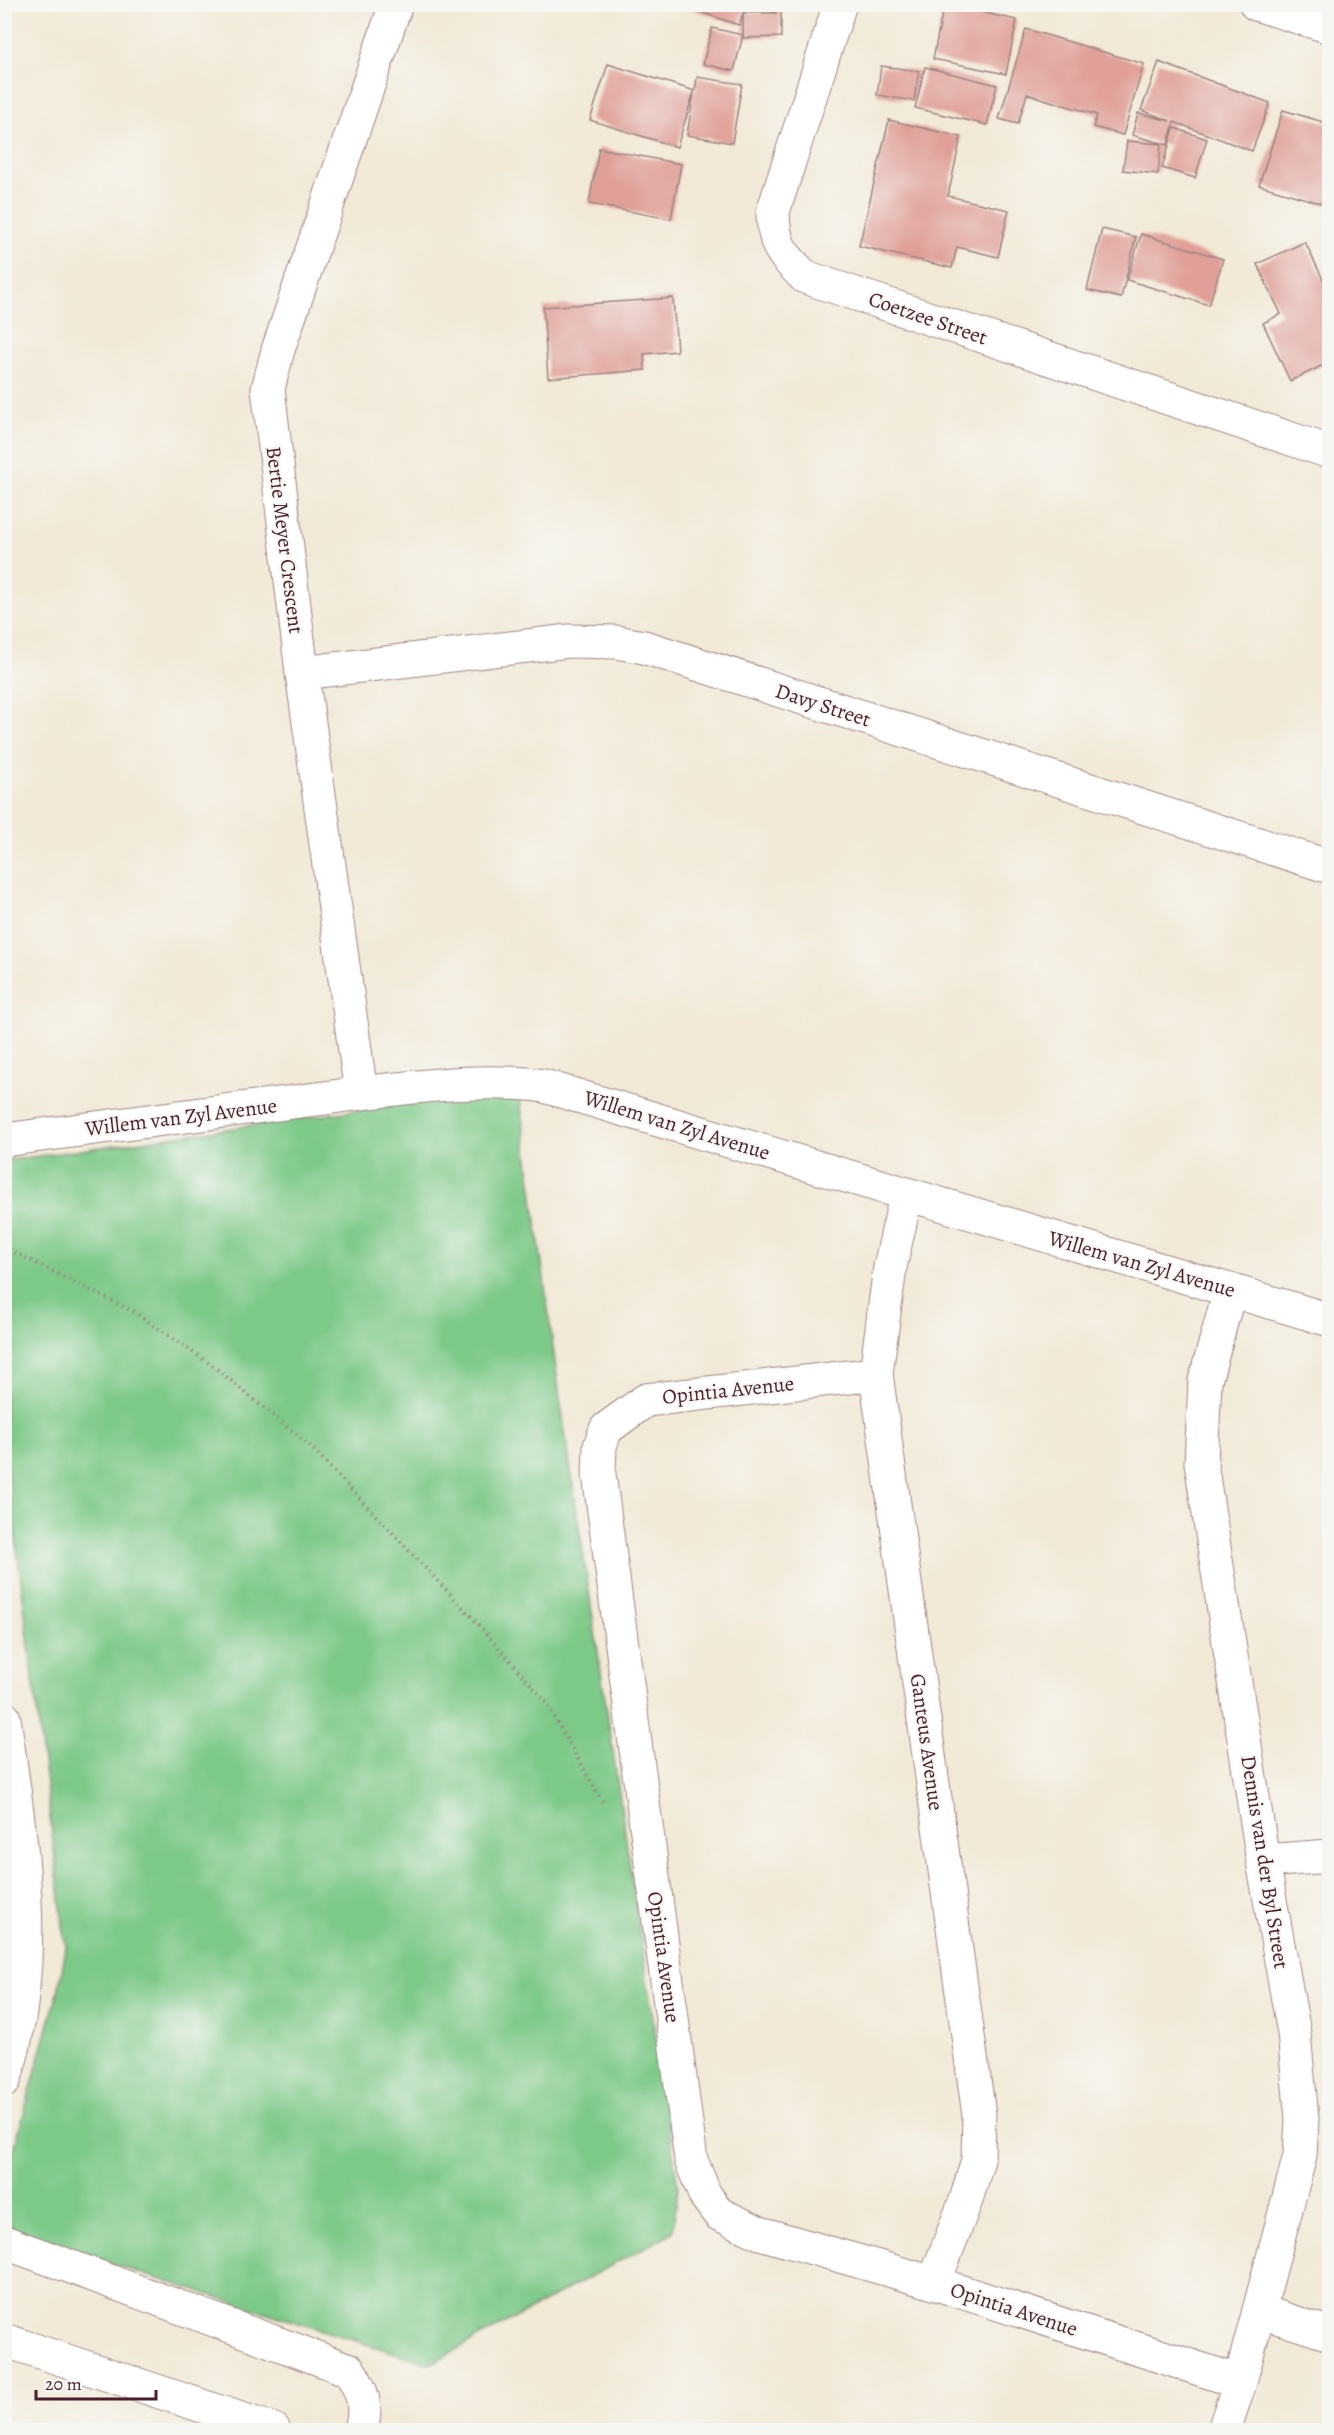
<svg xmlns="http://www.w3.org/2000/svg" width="1334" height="2435" viewBox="0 0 1334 2435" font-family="Alegreya,serif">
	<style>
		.green { fill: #7dc988; stroke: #64745a; stroke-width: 1.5 }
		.building { fill: #e0a099 }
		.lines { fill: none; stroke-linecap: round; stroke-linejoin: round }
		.minor-casing { stroke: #9e8480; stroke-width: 35 }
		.path { stroke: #9e8480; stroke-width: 4; stroke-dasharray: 1.5 4.5; stroke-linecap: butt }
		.minor { stroke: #fff; stroke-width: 33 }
		.labels { text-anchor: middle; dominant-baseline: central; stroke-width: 4.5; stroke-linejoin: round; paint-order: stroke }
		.street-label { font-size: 21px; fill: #4a1f2b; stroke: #f6f6f2 }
	</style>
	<rect width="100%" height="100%" fill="#f6f6f2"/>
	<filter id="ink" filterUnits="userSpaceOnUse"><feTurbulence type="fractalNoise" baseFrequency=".0167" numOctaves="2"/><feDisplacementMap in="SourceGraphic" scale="12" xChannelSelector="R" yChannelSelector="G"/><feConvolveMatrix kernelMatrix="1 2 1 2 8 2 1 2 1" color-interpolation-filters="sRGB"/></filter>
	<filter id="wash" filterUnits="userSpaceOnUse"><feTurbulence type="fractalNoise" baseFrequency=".008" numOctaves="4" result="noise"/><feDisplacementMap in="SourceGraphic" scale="24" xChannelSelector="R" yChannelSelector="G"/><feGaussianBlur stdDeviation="1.35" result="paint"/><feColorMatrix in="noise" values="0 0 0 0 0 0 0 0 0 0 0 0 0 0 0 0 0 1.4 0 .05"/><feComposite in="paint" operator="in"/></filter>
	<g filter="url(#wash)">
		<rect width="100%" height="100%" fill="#f2e9d6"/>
		<polygon class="green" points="486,1096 520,1099 558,1385 678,2187 673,2232 430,2364 73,2252 5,2226 5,2180 59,1988 66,1948 5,1450 4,1161 401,1104"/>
		<g id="blocks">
			<g class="building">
				<polygon points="676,4 746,4 743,13 777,13 752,4 784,4 781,14 781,37 743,38 743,13 739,25"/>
				<polygon points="944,4 1017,20 1006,74 933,59"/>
				<polygon points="712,28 743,35 734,71 703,64"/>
				<polygon points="1026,29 1144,64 1123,135 1093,127 1097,115 1027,94 1018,124 999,119"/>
				<polygon points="1159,62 1270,103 1252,151 1174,122 1168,145 1132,135 1138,113 1170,121 1141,110"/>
				<polygon points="608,64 695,91 697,77 742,84 732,143 687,135 694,92 677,147 590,120"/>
				<polygon points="881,66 919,71 914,101 877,95"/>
				<polygon points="925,67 997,85 987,125 915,108"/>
				<polygon points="1283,110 1330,124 1330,206 1259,185"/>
				<polygon points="889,120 961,137 948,196 1009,210 998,257 957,247 952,268 859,246"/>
				<polygon points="1174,128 1207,139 1195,178 1162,168"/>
				<polygon points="1127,141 1161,144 1158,174 1123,170"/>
				<polygon points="599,148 681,164 671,219 589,204"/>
				<polygon points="1102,229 1136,237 1121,298 1087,290"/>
				<polygon points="1141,234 1223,259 1209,305 1127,280"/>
				<polygon points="1305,242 1330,294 1330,334 1326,336 1330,344 1330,362 1290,381 1263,323 1281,314 1257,264"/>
				<polygon points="673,298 677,351 644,354 645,370 548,378 543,307"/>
			</g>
		</g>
	</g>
	<g filter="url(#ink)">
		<use href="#blocks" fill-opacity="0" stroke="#9e8480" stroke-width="1.5"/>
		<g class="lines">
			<g class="minor-casing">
				<g id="minor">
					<path d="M 840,4 L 773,212 C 774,247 781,253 805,277 L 1330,452"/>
					<polyline points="1256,4 1330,27"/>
					<polyline points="302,673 569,641 616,642 644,647 1330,867"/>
					<polyline points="361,1093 302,673 268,389 278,350 396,4"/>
					<path d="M 4,1140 C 106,1127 207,1113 308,1100 C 380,1091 473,1076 544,1086 L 1330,1320"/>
					<polyline points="906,1196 890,1267 876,1374 979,2115 978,2160 966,2200 934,2283"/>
					<polyline points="876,1374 646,1400 606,1429 600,1446 599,1474 691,2160 705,2195 719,2214 760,2233 934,2283 1240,2382"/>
					<path d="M 4,1718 C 21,1839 43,1962 4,2081"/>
					<polyline points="1263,1861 1330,1856"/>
					<path d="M 4,2242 L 349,2370 C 362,2390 368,2405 361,2430"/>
					<polyline points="1259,2311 1330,2334"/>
					<polyline points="4,2340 274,2430"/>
					<polyline points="1224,2430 1240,2382 1300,2156 1302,2119 1294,2033 1263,1861 1201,1463 1205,1381 1230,1290"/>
				</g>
			</g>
			<polyline class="path" points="4,1247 134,1312 213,1366 308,1444 471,1616 545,1701 604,1804"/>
			<use href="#minor" class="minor"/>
		</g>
	</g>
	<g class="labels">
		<g class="street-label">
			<text transform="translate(928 318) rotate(19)">Coetzee Street</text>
			<text transform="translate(285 540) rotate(83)">Bertie Meyer Crescent</text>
			<text transform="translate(823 705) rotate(18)">Davy Street</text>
			<text transform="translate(181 1117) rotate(-7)">Willem van Zyl Avenue</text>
			<text transform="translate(677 1125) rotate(17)">Willem van Zyl Avenue</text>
			<text transform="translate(1142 1264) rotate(16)">Willem van Zyl Avenue</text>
			<text transform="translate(728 1390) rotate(-6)">Opintia Avenue</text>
			<text transform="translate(927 1742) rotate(82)">Ganteus Avenue</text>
			<text transform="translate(1265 1862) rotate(81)">Dennis van der Byl Street</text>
			<text transform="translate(664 1957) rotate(82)">Opintia Avenue</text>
			<text transform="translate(1014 2309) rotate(18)">Opintia Avenue</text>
		</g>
	</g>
	<rect width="1334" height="2435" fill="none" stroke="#f6f6f2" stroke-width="24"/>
	<path d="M36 2390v9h120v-9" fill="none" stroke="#4a1f2b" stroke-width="3"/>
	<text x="45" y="2390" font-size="18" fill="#4a1f2b" stroke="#f6f6f2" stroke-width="4.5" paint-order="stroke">20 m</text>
</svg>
